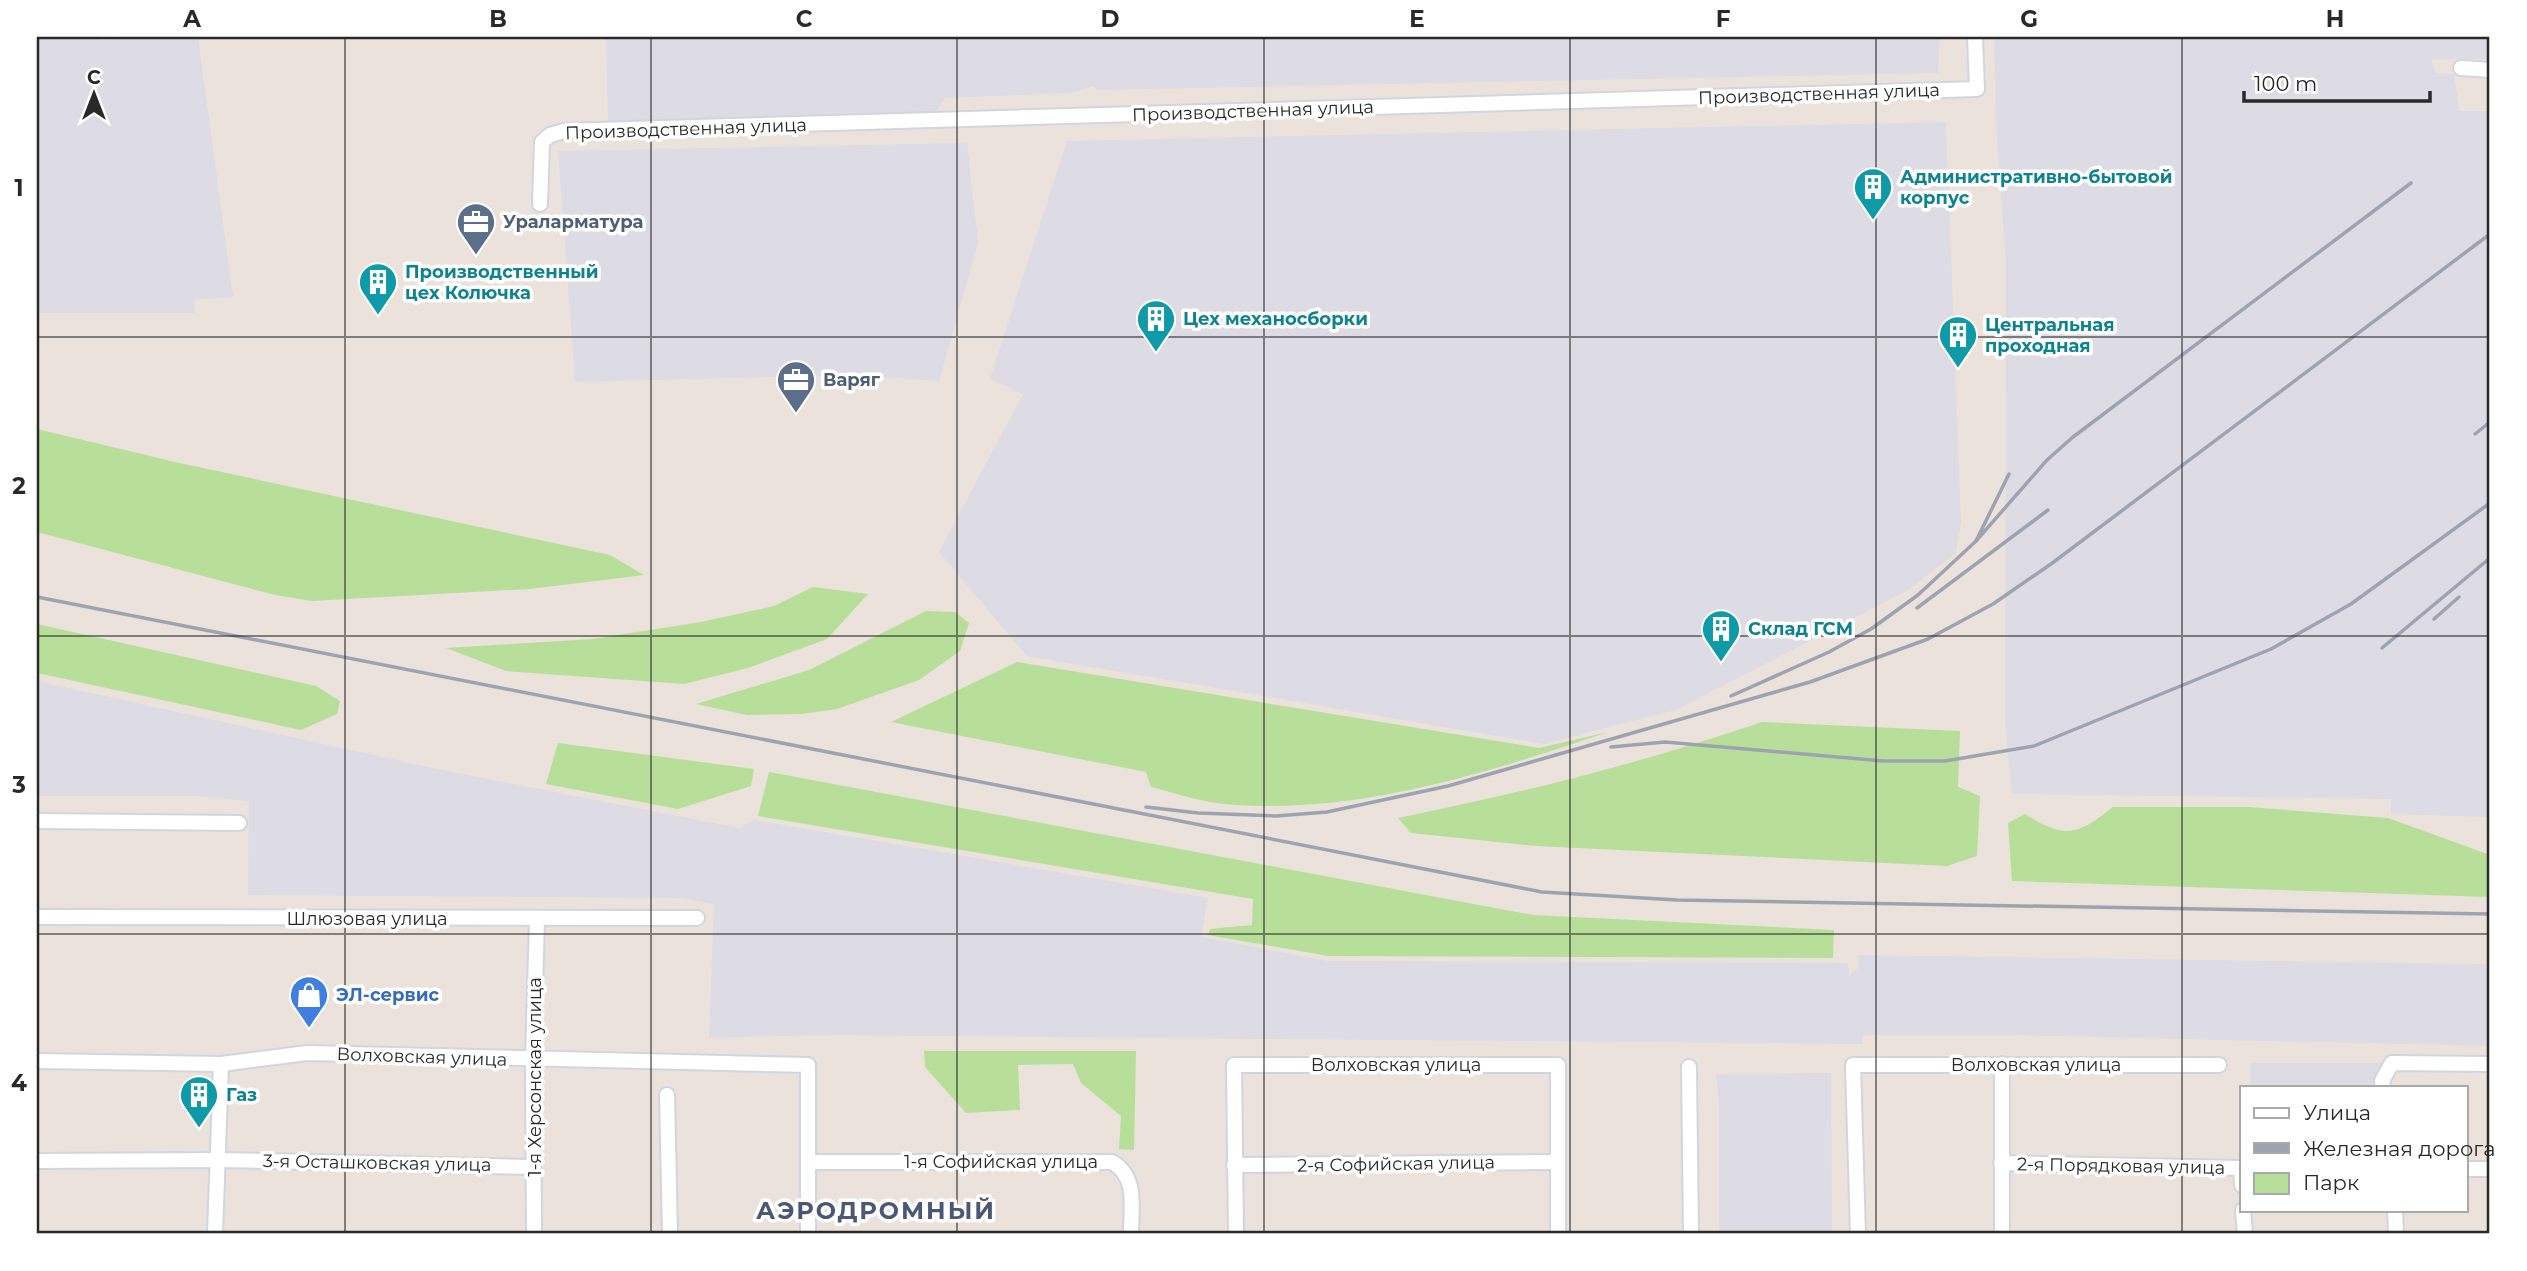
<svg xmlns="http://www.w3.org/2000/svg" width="2527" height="1271" viewBox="0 0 2527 1271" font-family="Montserrat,sans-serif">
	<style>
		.industrial { fill: #dddbe3 }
		.green { fill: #b8df99 }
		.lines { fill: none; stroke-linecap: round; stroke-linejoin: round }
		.minor-casing { stroke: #d0d5e1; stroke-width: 18 }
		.minor { stroke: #fff; stroke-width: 14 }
		.rail { stroke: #9ea3b2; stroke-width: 3.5 }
		.grid { fill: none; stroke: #292929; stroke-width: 2; stroke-opacity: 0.55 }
		.labels { text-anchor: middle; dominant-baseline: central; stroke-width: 7; stroke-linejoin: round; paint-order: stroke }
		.street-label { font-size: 18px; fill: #292929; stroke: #fff }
		.culture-label { font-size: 18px; font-weight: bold; fill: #0d838f; stroke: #fff; text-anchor: start }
		.service-label { font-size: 18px; font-weight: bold; fill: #4e5e75; stroke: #fff; text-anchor: start }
		.shop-label { font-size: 18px; font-weight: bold; fill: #366cbe; stroke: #fff; text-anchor: start }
		.district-label { font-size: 24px; font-weight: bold; letter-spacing: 2px; fill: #4b5777; stroke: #fff }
		.neatline { fill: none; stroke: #292929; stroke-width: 2.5 }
		.grid-label { font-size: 23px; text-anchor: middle; font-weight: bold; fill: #292929 }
	</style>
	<rect width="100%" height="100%" fill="#ebe2db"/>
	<g class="industrial">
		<polygon points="37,37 99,37 100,40 198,37 233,297 194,300 195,313 37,313"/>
		<polygon points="606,37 1940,37 1938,73 1096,90 1094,86 1071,93 945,98 934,115 608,123"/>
		<polygon points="1994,37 2490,37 2490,59 2431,59 2435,73 2454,74 2459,111 2490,111 2490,817 2391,814 2391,799 2012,794 2005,721 2006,263 1996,128"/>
		<polygon points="1946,122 1961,522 1956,553 1908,590 1676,710 1544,744 1027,656 939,552 1023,394 990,379 1067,141"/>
		<polygon points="967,143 978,243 939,381 851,375 575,382 558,151"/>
		<polygon points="37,681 437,769 739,828 754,820 1208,898 1201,937 1328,961 1848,963 1849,976 1858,968 1858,955 2480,964 2490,965 2490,1046 2008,1035 1863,1035 1862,1044 817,1035 709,1038 714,904 683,898 248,895 249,801 195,796 37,796"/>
		<rect x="2250" y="1063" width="133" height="24"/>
		<polygon points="1831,1073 1832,1234 1719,1234 1719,1101 1716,1074"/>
	</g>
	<g class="green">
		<polygon points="37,429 175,462 610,555 644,575 530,589 312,601 275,595 37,532"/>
		<polygon points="813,587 868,594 827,639 748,668 684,684 506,671 446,648 592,639 701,622 774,606"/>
		<polygon points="926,611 955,612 969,623 960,651 919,680 837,709 801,714 747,715 696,704 809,670"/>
		<polygon points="37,624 316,686 340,701 337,714 301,730 37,673"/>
		<path d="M 1017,662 L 1539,748 L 1608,732 C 1488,773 1352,816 1224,804 C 1199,801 1174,793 1151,787 L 1146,772 L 891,722 Z"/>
		<path d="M 1762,722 L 1960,731 L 1958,787 L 1980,796 L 1977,856 L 1947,866 L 1536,846 L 1411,833 L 1398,818 C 1522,793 1642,763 1762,722 Z"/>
		<polygon points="558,743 754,769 751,786 678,809 546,784"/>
		<polygon points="769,772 1533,915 1834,930 1833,958 1328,956 1208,935 1210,929 1252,925 1253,899 758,816"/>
		<path d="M 2113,807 L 2249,807 L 2388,818 L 2490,855 L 2490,897 L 2012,881 L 2008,823 L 2025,814 C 2064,839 2077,836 2113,807 Z"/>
		<polygon points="924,1051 1136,1051 1134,1150 1119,1149 1121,1116 1081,1083 1073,1064 1018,1065 1020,1110 966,1113 925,1067"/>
	</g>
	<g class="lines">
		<g class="minor-casing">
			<g id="minor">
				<polyline points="2461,68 2490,70"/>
				<polyline points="540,204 542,142 550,135 564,131 1977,89 1975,37"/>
				<polyline points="37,821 239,823"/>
				<polyline points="37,917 697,918"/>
				<polyline points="37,1061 221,1064 307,1053 808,1065 808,1234"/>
				<polyline points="2002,1064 2002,1234"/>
				<polyline points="1689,1067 1691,1234"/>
				<polyline points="2383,1087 2382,1081 2392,1063 2490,1064"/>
				<polyline points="667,1095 670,1234"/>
				<polyline points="37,1161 220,1160 534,1167"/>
				<path d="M 809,1162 L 1112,1162 C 1138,1177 1131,1207 1131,1234"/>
				<polyline points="2001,1163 2241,1168 2242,1185"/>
				<polyline points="1234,1165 1558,1162"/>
				<polyline points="2466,1169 2490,1169"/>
				<polyline points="2243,1210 2245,1234"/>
				<polyline points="2395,1210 2396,1234"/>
				<polyline points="215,1234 221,1064"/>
				<polyline points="534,1234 533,1060 537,920"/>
				<polyline points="1236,1234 1234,1065 1558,1065 1558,1234"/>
				<polyline points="1858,1234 1853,1065 2219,1065"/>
			</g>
		</g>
		<use href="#minor" class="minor"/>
		<g class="rail">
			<polyline points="2475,434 2490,422"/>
			<polyline points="1976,541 2047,460 2073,437 2411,183"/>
			<polyline points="37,597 1542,892 1677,900 2490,914"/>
			<polyline points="1917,608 2048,510"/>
			<polyline points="2434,619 2459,597"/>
			<polyline points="2382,648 2490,558"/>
			<polyline points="1731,696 1829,652 1871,629 1918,595 1976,541 2009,474"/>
			<polyline points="1611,747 1665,742 1883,761 1945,761 2034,746 2271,649 2351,604 2490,503"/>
			<polyline points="1146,807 1198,813 1276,816 1327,812 1448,786 1810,682 1928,639 1993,604 2051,564 2490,234"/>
		</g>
	</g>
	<path class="grid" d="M 345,37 L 345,1234M 651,37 L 651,1234M 957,37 L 957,1234M 1264,37 L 1264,1234M 1570,37 L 1570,1234M 1876,37 L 1876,1234M 2182,37 L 2182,1234M 37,337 L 2490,337M 37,636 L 2490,636M 37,934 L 2490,934"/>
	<defs>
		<g id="building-pin" transform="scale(2.0125)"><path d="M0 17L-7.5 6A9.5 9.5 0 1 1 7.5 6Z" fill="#0f9aa8" stroke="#fff"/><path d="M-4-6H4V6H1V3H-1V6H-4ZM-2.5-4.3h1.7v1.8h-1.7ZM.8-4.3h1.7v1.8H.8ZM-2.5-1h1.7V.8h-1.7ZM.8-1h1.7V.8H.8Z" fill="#fff"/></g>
		<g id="office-pin" transform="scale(2.0125)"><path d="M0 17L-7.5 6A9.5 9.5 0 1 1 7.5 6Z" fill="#5c6f8a" stroke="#fff"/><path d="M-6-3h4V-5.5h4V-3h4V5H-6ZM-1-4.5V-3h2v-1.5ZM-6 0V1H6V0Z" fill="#fff"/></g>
		<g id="shop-pin" transform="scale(2.0125)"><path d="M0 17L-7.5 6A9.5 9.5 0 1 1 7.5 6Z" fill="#3f7fe0" stroke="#fff"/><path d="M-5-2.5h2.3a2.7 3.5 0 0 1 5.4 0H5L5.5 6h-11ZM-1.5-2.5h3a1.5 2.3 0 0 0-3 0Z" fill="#fff"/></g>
	</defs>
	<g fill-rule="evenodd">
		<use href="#building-pin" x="1873" y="187"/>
		<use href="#office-pin" x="476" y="222"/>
		<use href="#building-pin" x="378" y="282"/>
		<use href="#building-pin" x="1156" y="319"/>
		<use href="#building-pin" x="1958" y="335"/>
		<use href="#office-pin" x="796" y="380"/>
		<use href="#building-pin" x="1721" y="629"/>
		<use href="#shop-pin" x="309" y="995"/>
		<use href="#building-pin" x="199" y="1095"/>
	</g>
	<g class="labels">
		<g class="street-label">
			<text transform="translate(1819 94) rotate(-2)">Производственная улица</text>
			<text transform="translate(1253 111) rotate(-2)">Производственная улица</text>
			<text transform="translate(686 129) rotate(-2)">Производственная улица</text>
			<text x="367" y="919">Шлюзовая улица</text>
			<text transform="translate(422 1057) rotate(2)">Волховская улица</text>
			<text x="1396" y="1065">Волховская улица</text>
			<text x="2036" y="1065">Волховская улица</text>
			<text transform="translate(535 1077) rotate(-90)">1-я Херсонская улица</text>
			<text x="1001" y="1162">1-я Софийская улица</text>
			<text transform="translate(377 1163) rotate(1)">3-я Осташковская улица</text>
			<text transform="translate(1396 1164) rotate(-1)">2-я Софийская улица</text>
			<text transform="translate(2121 1166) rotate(1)">2-я Порядковая улица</text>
		</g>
		<g class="culture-label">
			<text x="1900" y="177">Административно-бытовой<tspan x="1900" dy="21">корпус</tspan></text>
			<text x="405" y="272">Производственный<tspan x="405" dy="21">цех Колючка</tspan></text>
			<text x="1183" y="319">Цех механосборки</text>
			<text x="1985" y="325">Центральная<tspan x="1985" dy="21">проходная</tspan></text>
			<text x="1748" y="629">Склад ГСМ</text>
			<text x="226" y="1095">Газ</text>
		</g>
		<g class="service-label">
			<text x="503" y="222">Ураларматура</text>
			<text x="823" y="380">Варяг</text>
		</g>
		<g class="shop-label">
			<text x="336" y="995">ЭЛ-сервис</text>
		</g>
		<g class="district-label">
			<text x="876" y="1210">АЭРОДРОМНЫЙ</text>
		</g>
	</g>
	<rect width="2527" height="1271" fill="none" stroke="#ffffff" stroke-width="77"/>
	<rect x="2240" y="1086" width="228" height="126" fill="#ffffff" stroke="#a9a9a9" stroke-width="2"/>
	<rect x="2254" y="1108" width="35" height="10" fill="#ffffff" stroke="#a9a9a9" stroke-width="2"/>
	<text x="2303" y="1120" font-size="21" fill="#292929">Улица</text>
	<rect x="2254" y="1143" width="35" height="10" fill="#9ea3b2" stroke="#a9a9a9" stroke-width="2"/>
	<text x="2303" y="1156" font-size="21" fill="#292929">Железная дорога</text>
	<rect x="2254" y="1173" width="35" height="21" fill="#b8df99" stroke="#a9a9a9" stroke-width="2"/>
	<text x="2303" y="1190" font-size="21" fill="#292929">Парк</text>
	<g transform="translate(94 94)" stroke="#ffffff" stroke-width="5" paint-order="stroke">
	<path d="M0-5L12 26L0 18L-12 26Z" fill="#292929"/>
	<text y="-10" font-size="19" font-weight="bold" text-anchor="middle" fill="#292929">С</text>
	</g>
	<path d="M2244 91v10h186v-10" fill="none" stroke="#292929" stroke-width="3.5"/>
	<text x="2254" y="91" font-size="21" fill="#292929" stroke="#ffffff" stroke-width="5" paint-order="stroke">100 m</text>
	<rect x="38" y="38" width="2450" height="1194" class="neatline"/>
	<g class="grid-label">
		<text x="192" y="27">A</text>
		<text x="498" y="27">B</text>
		<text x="804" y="27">C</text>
		<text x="1110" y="27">D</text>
		<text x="1417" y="27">E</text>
		<text x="1723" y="27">F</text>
		<text x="2029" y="27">G</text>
		<text x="2335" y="27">H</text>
		<text x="19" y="196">1</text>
		<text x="19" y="494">2</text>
		<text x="19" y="793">3</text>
		<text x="19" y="1091">4</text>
	</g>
</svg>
